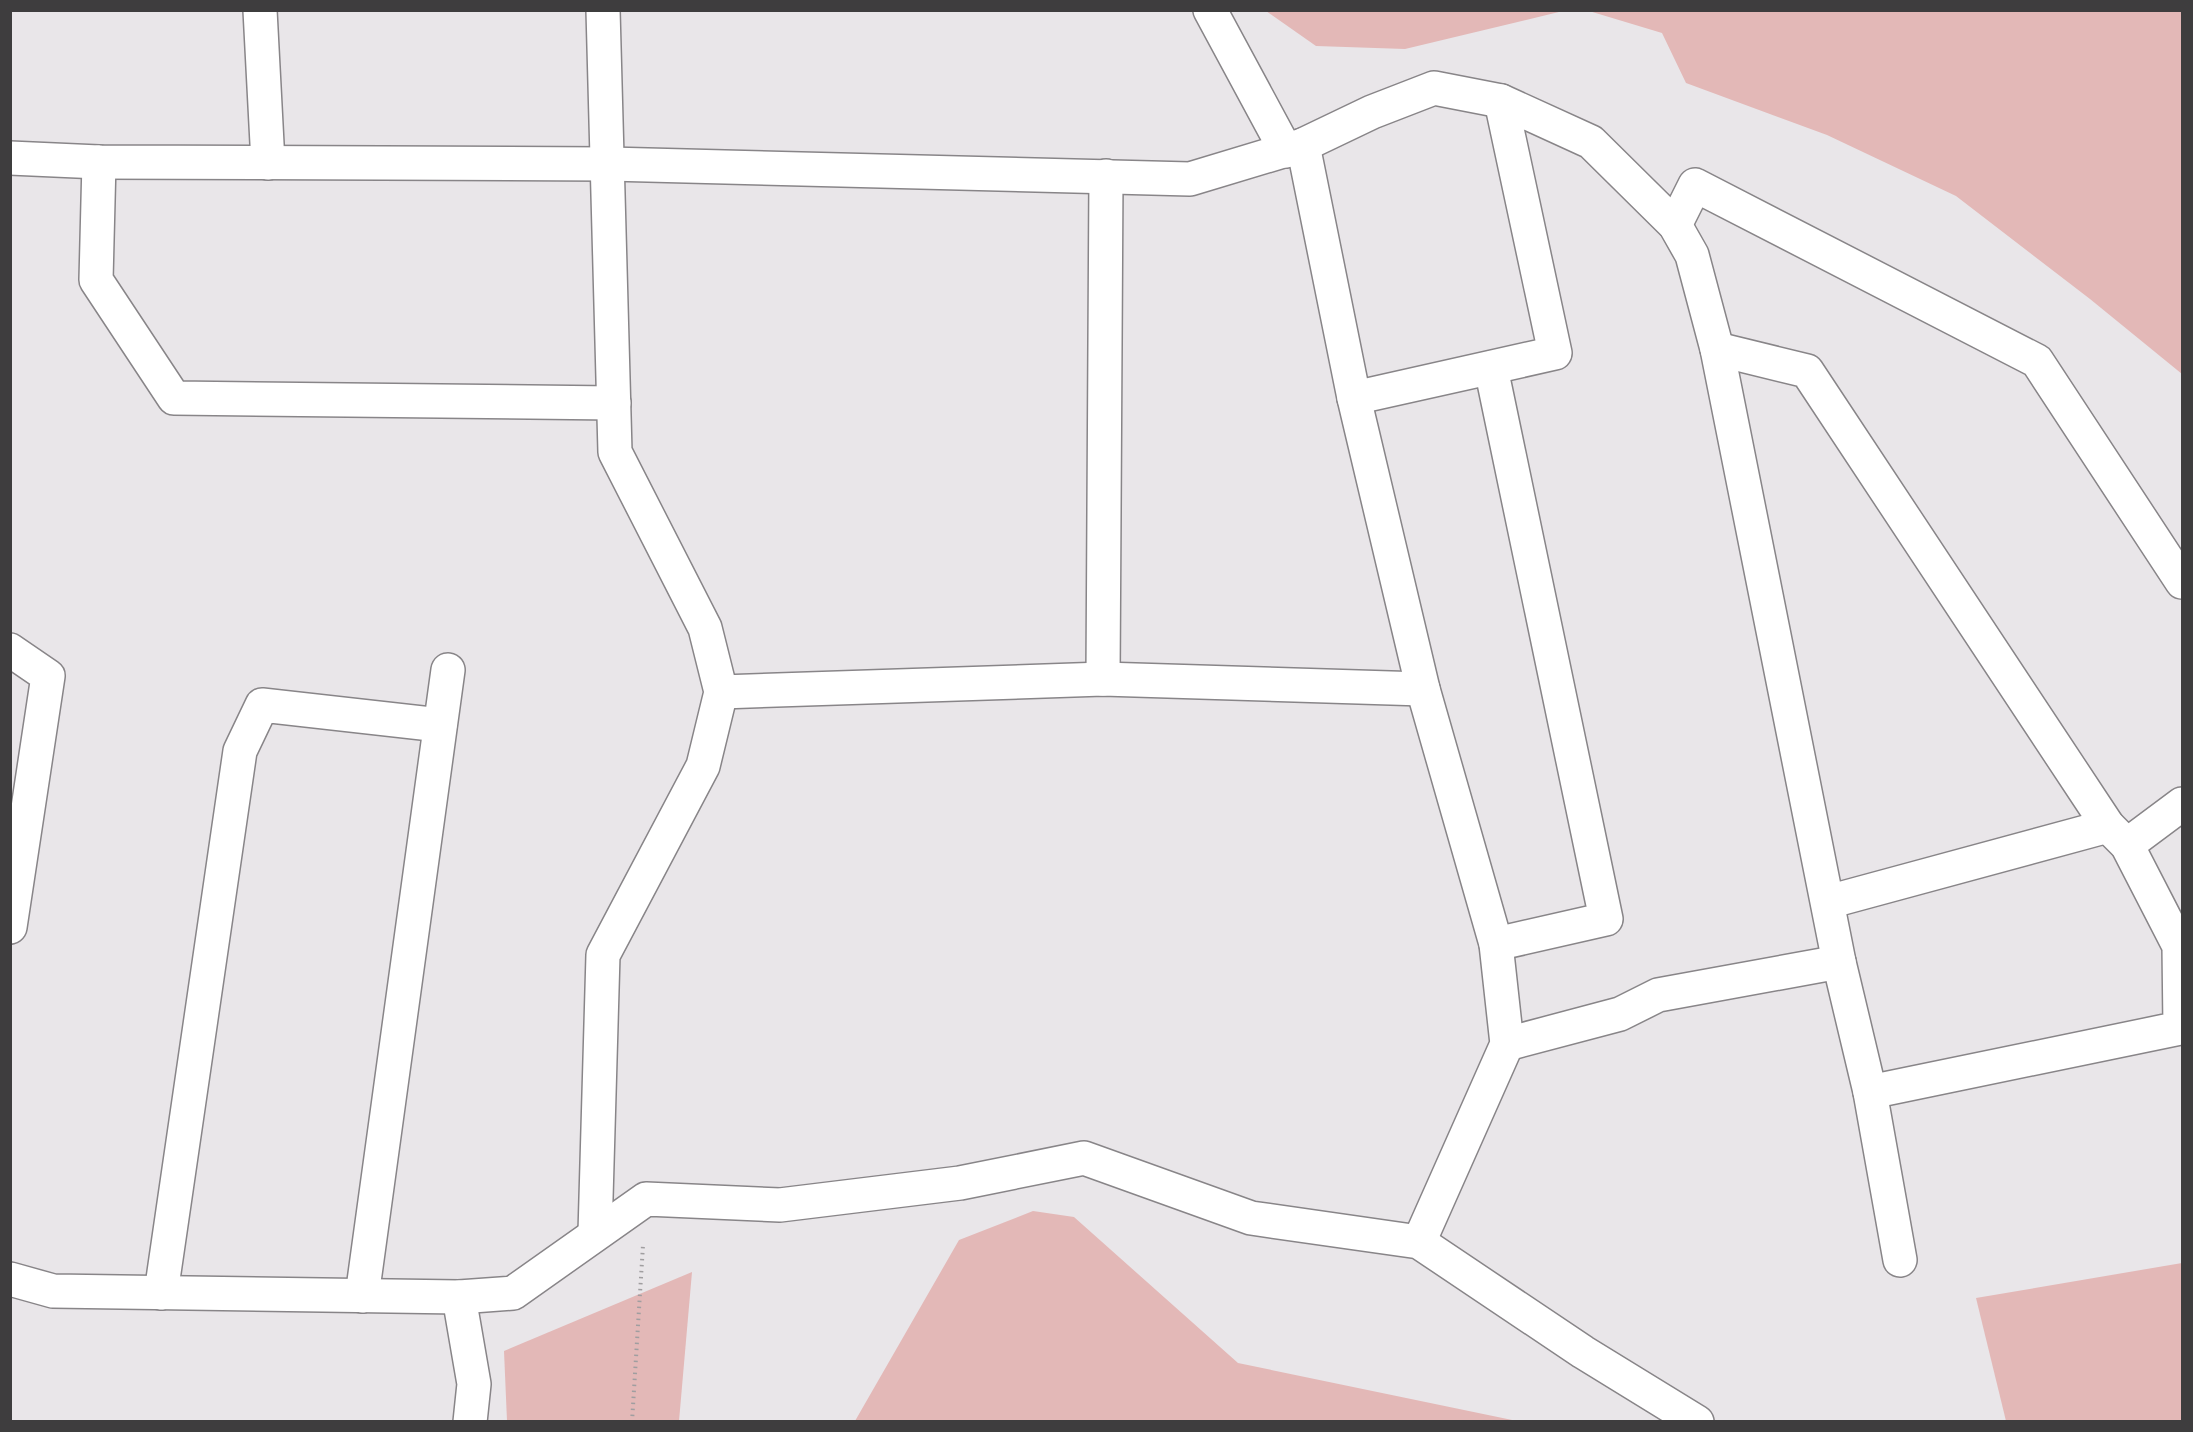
<svg xmlns="http://www.w3.org/2000/svg" width="2193" height="1432" viewBox="0 0 2193 1432" font-family="Overpass,sans-serif">
	<style>
		.green { fill: #e3b8b7 }
		.lines { fill: none; stroke-linecap: round; stroke-linejoin: round }
		.minor-casing { stroke: #888588; stroke-width: 36 }
		.tertiary-casing { stroke: #888588; stroke-width: 36 }
		.path { stroke: #a09ea0; stroke-width: 4; stroke-dasharray: 1.5 4.5; stroke-linecap: butt }
		.minor { stroke: #fff; stroke-width: 33 }
		.tertiary { stroke: #fff; stroke-width: 33 }
	</style>
	<rect width="100%" height="100%" fill="#e9e6e9"/>
	<g class="green">
		<polygon points="1266,11 1563,11 1405,49 1316,46"/>
		<polygon points="1589,11 2182,11 2182,374 2090,299 1956,196 1827,135 1686,83 1662,33"/>
		<polygon points="1033,1211 1074,1217 1238,1363 1517,1421 855,1421 959,1240"/>
		<polygon points="2182,1263 2182,1421 2006,1421 1976,1298"/>
		<polygon points="692,1272 679,1421 507,1421 504,1351"/>
	</g>
	<g class="lines">
		<g class="minor-casing">
			<g id="minor">
				<polyline points="260,10 268,163"/>
				<polyline points="1210,10 1286,151"/>
				<polyline points="1303,145 1354,398 1423,689 1496,944 1507,1044 1419,1242"/>
				<polyline points="99,162 96,280 174,398 614,403"/>
				<polyline points="609,164 1190,179 1303,145 1372,112 1434,88 1501,101 1591,142 1675,225 1692,255 1717,349 1839,962 1870,1092 1900,1260"/>
				<polyline points="1675,225 1695,185 2037,361 2182,582"/>
				<polyline points="1717,349 1807,371 2108,826 2127,845 2179,946 2180,1028 1870,1092"/>
				<polyline points="1491,368 1606,919 1496,944"/>
				<polyline points="1354,398 1555,353 1501,101"/>
				<polyline points="10,650 48,676 10,927"/>
				<polyline points="1103,679 1106,176"/>
				<polyline points="721,692 1103,679 1423,689"/>
				<polyline points="2127,845 2182,804"/>
				<polyline points="1828,902 2108,826"/>
				<polyline points="1507,1044 1620,1014 1658,995 1839,962"/>
				<polyline points="595,1233 603,955 703,766 721,692 705,628 615,452 603,10"/>
				<polyline points="161,1293 240,751 262,705 440,725"/>
				<polyline points="362,1296 448,670"/>
				<polyline points="459,1297 474,1384 470,1422"/>
			</g>
		</g>
		<g class="tertiary-casing">
			<g id="tertiary">
				<polyline points="10,158 99,162 609,164"/>
				<polyline points="10,1279 53,1291 459,1297 513,1293 646,1199 780,1205 960,1183 1084,1158 1251,1218 1419,1242 1583,1352 1697,1422"/>
			</g>
		</g>
		<polyline class="path" points="632,1422 643,1245"/>
		<use href="#minor" class="minor"/>
		<use href="#tertiary" class="tertiary"/>
	</g>
	<rect width="2193" height="1432" fill="none" stroke="#3e3d3e" stroke-width="24"/>
</svg>
